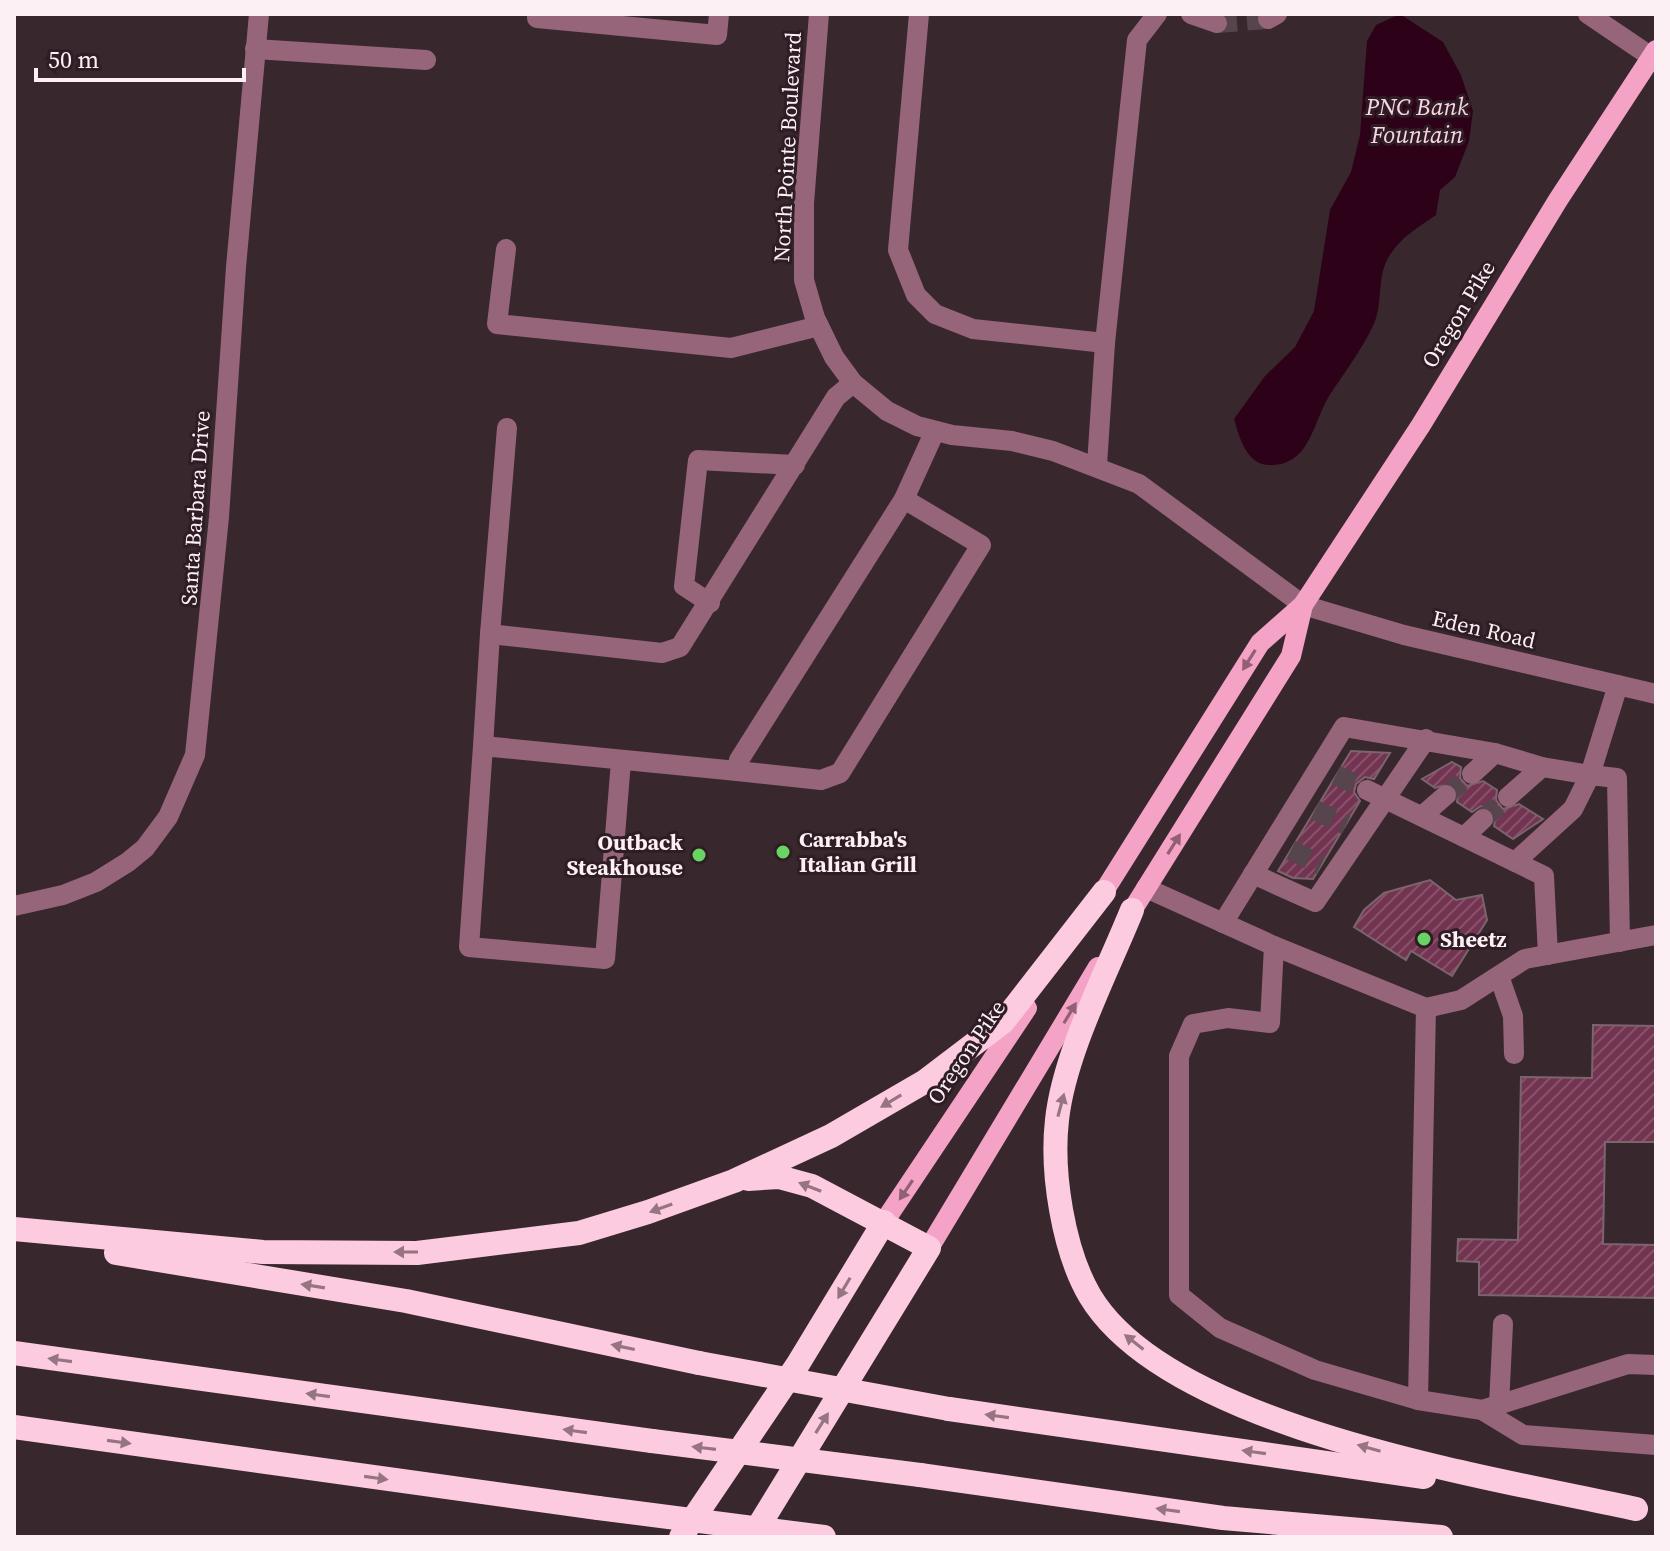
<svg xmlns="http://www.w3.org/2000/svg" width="1670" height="1551" viewBox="0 0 1670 1551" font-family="'Source Serif 4',serif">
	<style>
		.water { fill: #2d0219 }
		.building { fill: url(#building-hatch); stroke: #7a656d; stroke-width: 2 }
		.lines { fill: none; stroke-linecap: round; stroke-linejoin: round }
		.minor-tunnel { stroke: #56454c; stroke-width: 20; stroke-dasharray: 20 10; stroke-linecap: butt }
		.minor { stroke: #96657a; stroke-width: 20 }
		.major { stroke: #f4a2c5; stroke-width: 20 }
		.highway { stroke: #fdcbdf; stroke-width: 24 }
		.highway-bridge { stroke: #fdcbdf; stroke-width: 24 }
		.oneway { fill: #926075 }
		.oneway2 { fill: #967482 }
		.poi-dot { fill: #69d464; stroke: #2f1d25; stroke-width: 3 }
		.labels { text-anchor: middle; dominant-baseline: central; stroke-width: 6; stroke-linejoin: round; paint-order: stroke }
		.street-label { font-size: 22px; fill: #fcf0f4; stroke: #2f1d25 }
		.poi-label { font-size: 22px; font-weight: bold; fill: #fcf0f4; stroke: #2f1d25; text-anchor: start }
		.water-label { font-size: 24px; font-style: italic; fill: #fcd3e3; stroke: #2f1d25 }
	</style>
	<defs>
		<pattern id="building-hatch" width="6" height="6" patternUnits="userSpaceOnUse" patternTransform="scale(2)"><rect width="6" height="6" fill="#733451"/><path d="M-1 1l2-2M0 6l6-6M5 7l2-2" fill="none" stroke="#88526b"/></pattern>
	</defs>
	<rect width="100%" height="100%" fill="#39272e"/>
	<path class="water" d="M 1400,14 L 1443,42 L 1461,75 L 1473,111 L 1469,141 L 1455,177 L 1440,190 L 1436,215 C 1417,228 1398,239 1387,260 C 1377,279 1383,306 1373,326 C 1362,349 1345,372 1331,393 C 1312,422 1311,467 1268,465 C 1246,464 1239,436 1234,419 L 1265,376 L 1295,347 L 1314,311 L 1330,210 L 1351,172 L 1360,135 L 1367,41 L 1376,25 Z"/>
	<g class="building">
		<polygon points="1351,751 1390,753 1374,779 1365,777 1356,784 1354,792 1360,801 1313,879 1293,878 1278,871"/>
		<polygon points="1452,762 1461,767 1460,778 1467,786 1483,781 1497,790 1496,800 1503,809 1519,804 1543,819 1513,839 1494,826 1496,817 1492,810 1481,806 1472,812 1457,802 1458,792 1451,783 1435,788 1422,779"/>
		<polygon points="1430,880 1456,900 1482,895 1487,920 1452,976 1411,951 1406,960 1354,927 1364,910 1384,893"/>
		<polygon points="1593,1025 1656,1026 1656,1142 1605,1142 1603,1244 1656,1245 1656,1298 1479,1295 1479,1262 1457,1261 1458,1239 1518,1240 1521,1077 1592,1078"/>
	</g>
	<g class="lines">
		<g class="minor-tunnel">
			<polyline points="1217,23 1268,19"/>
			<polyline points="1336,775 1367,790"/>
			<polyline points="1446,795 1472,774"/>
			<polyline points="1315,810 1346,825"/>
			<polyline points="1483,819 1508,797"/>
			<polyline points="1291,850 1321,865"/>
		</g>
		<g class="minor">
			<polyline points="537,14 537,18 717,35 719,14"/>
			<polyline points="819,14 804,203 804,280 815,318 834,357 853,383 887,411 917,426 952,435 1012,441 1053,451 1139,484 1303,605 1404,635 1656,694"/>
			<polyline points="919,14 898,250 916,295 935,314 973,329 1105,343"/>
			<polyline points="1191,14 1217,23"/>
			<polyline points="1588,14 1656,60"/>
			<polyline points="1268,19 1277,14"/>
			<polyline points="255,49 426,60"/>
			<polyline points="506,249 497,324 731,348 819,326"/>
			<polyline points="507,428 490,634 662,653 680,647 836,397 853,383"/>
			<polyline points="1097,465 1105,343 1137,40 1157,14"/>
			<polyline points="710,603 684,586 698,460 795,465"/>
			<polyline points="483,746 490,634"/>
			<polyline points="621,761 605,959 469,947 483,746 737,771 739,760 904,499 935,431"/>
			<polyline points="737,771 821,780 840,773 981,545 904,499"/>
			<polyline points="1472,774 1495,753"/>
			<polyline points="1367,790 1544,876 1548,955"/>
			<polyline points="1508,797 1542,767"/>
			<polyline points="1422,816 1446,795"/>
			<polyline points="1464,837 1483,819"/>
			<polyline points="1515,862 1573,809 1590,775 1617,778 1620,942"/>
			<polyline points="1253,874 1315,902 1426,739"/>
			<polyline points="1146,888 1274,946 1426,1008 1461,1000 1525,959 1656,935"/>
			<polyline points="14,906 63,895 96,882 128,862 145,848 168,817 195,755 219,517 236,267 259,14"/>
			<polyline points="1223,923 1344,727 1495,753 1542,767 1590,775 1618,685"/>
			<polyline points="1274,946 1270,1023 1228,1018 1193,1024 1179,1056 1179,1295 1220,1328 1315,1370 1418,1400 1482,1410 1523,1435 1656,1445"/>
			<polyline points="1499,976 1513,1016 1514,1054"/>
			<polyline points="1418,1400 1426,1008"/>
			<polyline points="1499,1405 1503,1324"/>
			<polyline points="1482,1410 1628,1364 1656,1365"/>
		</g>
		<g class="major">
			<polyline points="1096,904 1260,643 1303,605 1421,425 1558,200 1656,50"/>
			<polyline points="1125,922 1291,656 1303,605"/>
			<polyline points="884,1222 1027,1008"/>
			<polyline points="929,1248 1098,967"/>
		</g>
		<g class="highway">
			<path d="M 1132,910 C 1107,972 1064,1054 1057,1120 C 1051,1172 1063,1250 1090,1296 C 1169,1428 1494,1478 1636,1509"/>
			<polyline points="748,1179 779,1177 812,1186 929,1248 752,1537"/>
			<polyline points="14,1229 263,1252 417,1253 579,1233 648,1212 734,1181 831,1136 924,1082 1003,1022 1104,892"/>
			<polyline points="116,1253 406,1301 699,1363"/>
			<polyline points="14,1353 652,1441"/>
			<polyline points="949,1409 1424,1477"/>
			<polyline points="14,1427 598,1508"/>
			<polyline points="920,1475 1223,1518 1441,1537"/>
			<polyline points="681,1537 798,1364 884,1222"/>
		</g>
		<g class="highway-bridge">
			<polyline points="699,1363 949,1409"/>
			<polyline points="652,1441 920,1475"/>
			<polyline points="598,1508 824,1537"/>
		</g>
	</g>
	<defs><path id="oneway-solid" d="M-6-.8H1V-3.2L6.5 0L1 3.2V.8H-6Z" transform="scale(2)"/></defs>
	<g class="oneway">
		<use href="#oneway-solid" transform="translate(1249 660) rotate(122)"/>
		<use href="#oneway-solid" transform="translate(1174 844) rotate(-58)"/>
		<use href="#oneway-solid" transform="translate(1070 1013) rotate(-59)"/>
		<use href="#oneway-solid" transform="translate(906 1190) rotate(124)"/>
	</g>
	<g class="oneway2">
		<use href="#oneway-solid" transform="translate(891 1101) rotate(149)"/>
		<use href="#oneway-solid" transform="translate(1061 1105) rotate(-75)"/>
		<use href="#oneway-solid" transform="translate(810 1187) rotate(-159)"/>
		<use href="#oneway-solid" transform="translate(661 1208) rotate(160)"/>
		<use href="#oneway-solid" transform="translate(406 1252) rotate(180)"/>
		<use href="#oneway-solid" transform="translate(313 1286) rotate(-171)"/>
		<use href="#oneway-solid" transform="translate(844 1288) rotate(121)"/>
		<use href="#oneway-solid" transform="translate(1134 1342) rotate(-142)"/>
		<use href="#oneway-solid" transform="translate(623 1347) rotate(-168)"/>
		<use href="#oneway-solid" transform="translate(60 1360) rotate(-172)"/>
		<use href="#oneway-solid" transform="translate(318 1395) rotate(-172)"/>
		<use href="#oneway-solid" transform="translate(997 1416) rotate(-172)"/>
		<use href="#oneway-solid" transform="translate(822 1423) rotate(-58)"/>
		<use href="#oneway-solid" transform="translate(575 1431) rotate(-172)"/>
		<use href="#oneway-solid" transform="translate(119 1442) rotate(8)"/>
		<use href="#oneway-solid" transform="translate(704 1448) rotate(-173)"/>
		<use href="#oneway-solid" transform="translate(1369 1448) rotate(-164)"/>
		<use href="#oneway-solid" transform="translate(1254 1452) rotate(-172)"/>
		<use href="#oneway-solid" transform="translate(376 1478) rotate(8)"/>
		<use href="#oneway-solid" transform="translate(1168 1510) rotate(-172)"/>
	</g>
	<g class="poi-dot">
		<circle cx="783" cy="852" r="8"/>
		<circle cx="699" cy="855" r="8"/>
		<circle cx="1424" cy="939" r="8"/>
	</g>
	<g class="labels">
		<g class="street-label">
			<text transform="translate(787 147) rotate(-87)">North Pointe Boulevard</text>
			<text transform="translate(1458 314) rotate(-59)">Oregon Pike</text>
			<text transform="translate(195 508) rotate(-86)">Santa Barbara Drive</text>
			<text transform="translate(1484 629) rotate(13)">Eden Road</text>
			<text transform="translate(966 1052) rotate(-56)">Oregon Pike</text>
		</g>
		<g class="poi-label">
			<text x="799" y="839">Carrabba's<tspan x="799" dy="25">Italian Grill</tspan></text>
			<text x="683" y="842" text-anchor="end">Outback<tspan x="683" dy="25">Steakhouse</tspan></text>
			<text x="1440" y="939">Sheetz</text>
		</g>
		<g class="water-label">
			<text x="1417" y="106">PNC Bank<tspan x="1417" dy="28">Fountain</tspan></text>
		</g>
	</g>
	<rect width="1670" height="1551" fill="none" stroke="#fcf0f4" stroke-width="32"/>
	<path d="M36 68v12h208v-12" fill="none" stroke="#fcf0f4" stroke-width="4"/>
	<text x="48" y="68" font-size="24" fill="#fcf0f4" stroke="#2f1d25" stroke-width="6" paint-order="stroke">50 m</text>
</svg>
